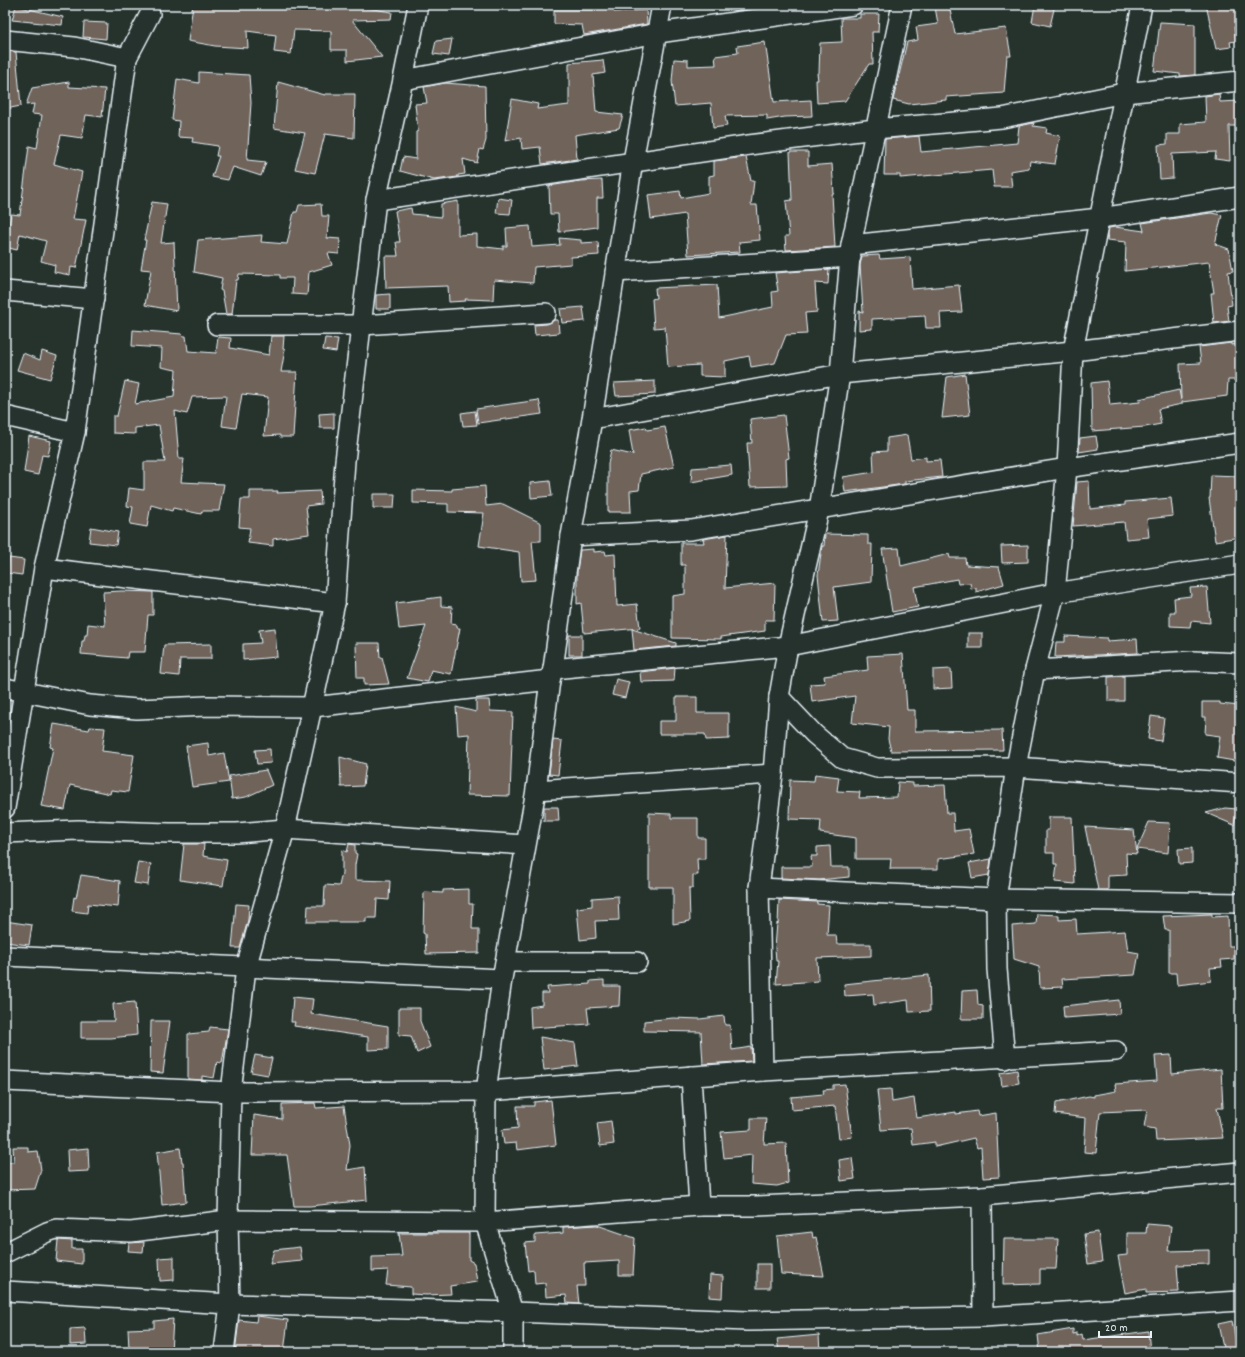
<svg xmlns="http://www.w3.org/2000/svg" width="1245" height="1357" viewBox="0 0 1245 1357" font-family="Dekko,sans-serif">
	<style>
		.building { fill: #6f645a; stroke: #e8f1f8 }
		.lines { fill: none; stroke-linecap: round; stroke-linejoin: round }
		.minor-casing { stroke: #e8f1f8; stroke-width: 22 }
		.minor { stroke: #26332d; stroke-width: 19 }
	</style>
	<rect width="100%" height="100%" fill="#26332d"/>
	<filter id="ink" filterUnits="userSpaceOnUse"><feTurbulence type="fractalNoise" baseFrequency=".025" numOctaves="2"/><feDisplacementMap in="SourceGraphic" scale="8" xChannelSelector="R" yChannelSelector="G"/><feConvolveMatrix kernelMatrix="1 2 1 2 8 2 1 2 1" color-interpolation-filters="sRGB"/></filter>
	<g filter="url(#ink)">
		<g class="building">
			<polygon points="193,5 348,5 392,12 391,19 352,20 382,57 347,61 347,50 331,50 331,31 294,30 291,54 274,52 276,35 247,31 248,48 215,46 188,41"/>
			<polygon points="597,5 614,5 614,12 646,10 647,24 584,35 582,25 554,24 554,10 597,10"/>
			<polygon points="949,5 955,34 1006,28 1011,56 1007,56 1004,93 946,97 946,100 909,104 893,100 907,42 918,40 916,27 938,24 935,7"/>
			<polygon points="1035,5 1055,5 1050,26 1032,22"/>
			<polygon points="1206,5 1240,5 1240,27 1234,27 1236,41 1230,42 1231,47 1216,49"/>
			<polygon points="16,6 63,17 62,25 12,20"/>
			<polygon points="860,14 879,14 878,32 872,32 873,64 869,64 845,101 817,103 816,80 818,80 817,73 819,73 820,43 842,42 841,18 860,18"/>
			<polygon points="84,22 107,23 106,39 83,37"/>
			<polygon points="1160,22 1195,24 1195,75 1180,76 1180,74 1154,71"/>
			<polygon points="452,39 449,56 433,54 436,41"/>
			<polygon points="765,42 774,102 811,100 812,116 785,117 767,120 767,115 725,116 727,126 713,128 711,103 675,106 672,81 674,59 688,60 688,66 716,65 715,56 738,53 737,46"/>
			<polygon points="5,51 16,52 21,106 5,109"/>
			<polygon points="603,60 605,73 593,75 596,112 623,115 619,128 575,135 577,159 542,164 540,147 522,149 521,138 505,141 512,99 538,104 537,109 569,105 569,63"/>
			<polygon points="199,72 249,75 251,103 247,160 266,162 261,176 233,167 228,180 212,177 219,156 216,156 218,146 192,142 193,138 178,137 179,121 172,120 177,79 199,83"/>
			<polygon points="69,82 69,87 105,89 102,117 86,115 82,138 61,135 54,164 82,172 73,219 86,220 76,268 71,267 70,275 54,272 55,265 41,261 46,241 20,234 17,250 5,247 11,214 20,215 29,146 37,148 42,115 32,114 34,104 26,105 32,88"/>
			<polygon points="278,82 325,95 325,94 355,94 354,138 325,134 315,173 295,169 305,133 274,128"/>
			<polygon points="445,83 485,86 486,140 483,150 480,149 477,163 463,159 465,174 458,175 458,177 434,180 400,171 403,157 416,159 416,132 418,131 415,104 427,103 424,87"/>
			<polygon points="1219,94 1220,102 1240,101 1240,126 1229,126 1230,161 1215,159 1216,152 1172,154 1173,178 1160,179 1158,145 1167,144 1167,134 1180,134 1180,124 1206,122 1205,96"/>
			<polygon points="1034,123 1033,126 1047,128 1046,133 1060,136 1055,164 1030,161 1029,168 1010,171 1012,187 994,187 992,170 900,178 900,175 884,175 885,139 919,136 921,152 1017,143 1019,126"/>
			<polygon points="790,152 808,152 808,166 832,164 834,194 832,194 835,247 786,250 785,236 789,236 786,201 792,200"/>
			<polygon points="746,157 751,181 754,181 751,205 757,205 760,240 739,242 740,252 688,255 685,214 651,219 648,195 680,191 681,198 709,193 709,176 714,175 714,161"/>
			<polygon points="602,180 603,198 597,198 597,227 559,232 558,214 550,214 549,186 580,181"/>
			<polygon points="498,198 512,200 510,214 496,213"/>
			<polygon points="458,201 458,235 477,234 477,246 503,249 503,246 507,246 506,228 530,226 532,247 560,245 559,238 581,240 581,243 598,242 599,255 571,257 571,264 534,267 533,283 494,280 493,300 465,299 466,301 449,302 448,286 386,288 385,256 398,256 396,242 400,242 395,211 411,208 412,214 441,217 441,204"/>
			<polygon points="152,202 167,204 161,243 174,242 177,311 145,305 151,270 141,269 146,240 144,240"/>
			<polygon points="321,204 322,216 329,216 327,238 340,239 339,254 328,253 332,265 309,272 307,295 292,294 293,278 280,278 280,275 239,274 238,280 236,280 232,314 226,314 222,291 220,290 222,278 194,272 198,240 262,235 261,242 287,244 294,212 297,212 299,205"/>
			<polygon points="1211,213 1222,215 1215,244 1229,249 1233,271 1228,272 1232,305 1227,306 1229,321 1214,323 1211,293 1214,293 1209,262 1125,271 1126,242 1107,240 1109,228 1115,227 1144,231 1142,223"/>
			<polygon points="879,255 880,259 910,257 912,289 959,285 962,312 940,313 941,328 926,328 925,316 872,319 872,329 859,330 859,311 863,312 860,265 862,256"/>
			<polygon points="829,269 828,284 815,283 817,312 805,313 807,334 786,335 775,363 751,367 749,356 725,361 725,377 700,376 700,365 668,367 665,327 654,328 652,299 656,298 655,288 717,285 719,318 773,307 772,292 778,291 775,273"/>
			<polygon points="390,294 390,309 376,309 376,295"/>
			<polygon points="583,307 585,321 562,323 560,309"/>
			<polygon points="554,320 558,320 559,333 535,335 534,325 547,324"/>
			<polygon points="133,330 182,334 183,336 186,336 188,351 216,353 218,337 231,338 230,348 269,355 271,336 284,336 283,349 285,349 281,372 297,372 293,437 280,437 280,435 264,436 268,397 242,394 236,428 222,426 226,396 192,397 187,414 175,411 179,459 184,459 181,482 224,484 219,511 202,511 201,514 173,508 172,511 151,505 147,527 130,524 133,507 127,506 129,488 144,490 144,462 165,462 159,425 135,428 135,434 113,433 113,416 117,416 125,381 139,384 135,404 174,397 176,370 161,367 162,348 132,346"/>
			<polygon points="325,338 338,339 336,352 323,350"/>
			<polygon points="1231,343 1231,345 1240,343 1240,380 1228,380 1227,396 1182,402 1182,404 1158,409 1161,424 1145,427 1092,431 1091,383 1107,381 1110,405 1140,402 1139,399 1179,390 1181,400 1180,364 1201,363 1199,347"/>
			<polygon points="42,351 57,356 50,379 17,370 23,353 40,360"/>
			<polygon points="965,374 970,415 942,418 947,377"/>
			<polygon points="655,381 655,394 616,396 614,383"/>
			<polygon points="539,400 542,414 478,423 476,409"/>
			<polygon points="475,411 477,425 463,426 461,413"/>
			<polygon points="334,413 334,428 320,428 319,414"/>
			<polygon points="784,415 789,458 786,459 787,486 750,487 747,443 752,443 750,419"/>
			<polygon points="646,427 647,430 665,427 674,467 641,474 639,490 630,491 631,512 608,512 608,464 611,450 633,455 629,430"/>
			<polygon points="907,435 911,459 926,457 926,461 940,460 942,477 905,481 905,484 845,492 843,477 874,472 873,452 887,451 887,438"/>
			<polygon points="29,436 51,441 48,456 42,455 38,475 24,472"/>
			<polygon points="1096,436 1098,449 1079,452 1080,438"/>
			<polygon points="731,465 732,475 691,482 692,468"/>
			<polygon points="1211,475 1240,476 1240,537 1215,541 1209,498 1210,498"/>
			<polygon points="550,481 552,496 531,498 530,483"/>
			<polygon points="1089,481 1090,509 1125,505 1125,502 1171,498 1173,516 1147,519 1149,537 1126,539 1124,522 1073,526 1077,482"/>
			<polygon points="485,486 486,506 503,504 541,523 541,541 532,541 536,580 521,581 519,552 479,546 484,513 448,512 448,504 413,503 413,490 452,491 452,489"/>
			<polygon points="250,491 278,491 277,493 320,491 321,504 306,506 309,534 273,539 273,546 248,543 250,528 239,527 241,499 250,499"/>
			<polygon points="373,494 395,494 394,508 373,508"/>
			<polygon points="91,527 118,532 116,545 89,542"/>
			<polygon points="825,534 868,535 868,544 872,544 871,582 834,587 838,621 823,622 818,575 822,546 824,546"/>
			<polygon points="727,535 725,588 775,583 774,620 765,620 765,631 721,637 721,639 672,638 672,596 685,594 685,565 681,565 681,543 704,543 703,539"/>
			<polygon points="1028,545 1028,562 1002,563 1001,546"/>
			<polygon points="899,548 901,566 949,554 950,558 965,558 966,565 999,567 1004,584 976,592 976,588 971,589 970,583 958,584 957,579 914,587 918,607 892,612 882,549"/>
			<polygon points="594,549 594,552 605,551 606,555 615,554 617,606 637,604 640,628 584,633 581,603 577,604 577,571 580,550"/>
			<polygon points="9,558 24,560 22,575 7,573"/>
			<polygon points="1207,587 1210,623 1191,621 1190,627 1170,626 1170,612 1175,612 1174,598 1191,596 1190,588"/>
			<polygon points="122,591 153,592 153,615 148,615 145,652 128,652 127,658 81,654 82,641 84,641 85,635 87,635 88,624 105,626 103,592"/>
			<polygon points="441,597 441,606 452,607 451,624 457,625 457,628 460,628 451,674 431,670 428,682 407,678 426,626 399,629 396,603"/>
			<polygon points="275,628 277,657 243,660 243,644 261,643 259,630"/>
			<polygon points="632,629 676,643 676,646 634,650"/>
			<rect x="968" y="633" width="14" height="15"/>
			<rect x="569" y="635" width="13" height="20"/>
			<polygon points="1065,636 1107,638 1107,641 1137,639 1138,653 1055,657 1056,642 1065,642"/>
			<polygon points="356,643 379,643 380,657 382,657 389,684 364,685 364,678 357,678"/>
			<polygon points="211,644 211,659 180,659 179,676 161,674 164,645"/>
			<polygon points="903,654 907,710 915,710 915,731 1002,730 1003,750 891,751 888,739 889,727 852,723 855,696 812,702 810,684 825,683 824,676 868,670 867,656"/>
			<polygon points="675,668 674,681 641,682 640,672"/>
			<polygon points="951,669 952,688 933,689 933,670"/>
			<polygon points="1124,676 1124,701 1108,701 1108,677"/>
			<polygon points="616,679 629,682 625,698 612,695"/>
			<polygon points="676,697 697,697 697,713 729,713 729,739 706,740 705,734 659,734 659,721 676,721"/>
			<polygon points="476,700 489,700 490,711 513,712 510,796 467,795 469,734 458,735 456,707 476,712"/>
			<polygon points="1202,702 1220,702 1220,704 1240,706 1240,762 1217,758 1220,736 1205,734 1206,717 1202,717"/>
			<polygon points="1151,716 1164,718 1161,741 1148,739"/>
			<polygon points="54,724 89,730 90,727 105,728 102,751 134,755 128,792 111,790 110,794 70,785 65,810 41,806 53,748 50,747"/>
			<polygon points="553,740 562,741 558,775 549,774"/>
			<polygon points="208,743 209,756 224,753 229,782 192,787 186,746"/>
			<polygon points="270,749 271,763 257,764 255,750"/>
			<polygon points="340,757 366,764 363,786 341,787"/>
			<polygon points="266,770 272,785 246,797 232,799 229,776"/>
			<polygon points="815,774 839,777 837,791 860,792 859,798 897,797 898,782 913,783 913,786 945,785 947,813 953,813 954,831 969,829 974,854 938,859 938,869 890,869 891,859 856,859 856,838 820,833 821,820 789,819 790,780 814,781"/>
			<polygon points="544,807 558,807 559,821 544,821"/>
			<polygon points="1225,808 1237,809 1234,825 1206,813"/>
			<polygon points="649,813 671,814 671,818 698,818 698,838 705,838 705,859 697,859 698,875 693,875 693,888 689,888 690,921 673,924 673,887 649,887"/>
			<polygon points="1049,817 1072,817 1075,884 1055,882 1057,864 1054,864 1054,853 1046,853 1046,830 1049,830"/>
			<polygon points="1149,822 1170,823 1168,853 1137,849"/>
			<polygon points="1085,827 1134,830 1137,854 1126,853 1127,875 1108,876 1108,890 1098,890"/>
			<polygon points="184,844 204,844 203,856 227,860 223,886 180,880"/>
			<polygon points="349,844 355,845 355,853 357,854 355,865 355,880 390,881 389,900 377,899 376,918 366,918 366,922 307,922 308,906 324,906 325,885 339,886 342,873 342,850 347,852"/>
			<polygon points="830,846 831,867 849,867 849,877 819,880 781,878 781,867 812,867 811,856 817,856 817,847"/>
			<polygon points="1192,848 1192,863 1179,864 1178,849"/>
			<polygon points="991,859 989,875 972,878 969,863"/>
			<polygon points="138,862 151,864 148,885 134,883"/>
			<polygon points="81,875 120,881 118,907 88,904 87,913 72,911 74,897 76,898"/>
			<polygon points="469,889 469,904 473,904 472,929 479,929 479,953 426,954 425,934 423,933 424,892 443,893 443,890"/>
			<polygon points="618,896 619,920 595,921 596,938 580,940 577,908 592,906 592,898"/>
			<polygon points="779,900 817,902 817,904 829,905 827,935 836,935 837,944 871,944 871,956 817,958 818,981 776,984 778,961 776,961 775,948 777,923 778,924"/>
			<polygon points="236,904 249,905 248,920 240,948 232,948"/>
			<polygon points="1037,914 1059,915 1059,920 1076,919 1077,934 1125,931 1128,951 1139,953 1135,975 1062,979 1063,987 1040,988 1039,967 1014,959 1012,926 1036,924"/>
			<polygon points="1212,914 1212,917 1228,916 1229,946 1234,946 1234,959 1221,960 1222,967 1210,968 1211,981 1177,985 1176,973 1169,973 1169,930 1165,930 1163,916"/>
			<polygon points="5,921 32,925 29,945 5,942"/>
			<polygon points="929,975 930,1011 909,1012 908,1000 874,1005 873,994 845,996 844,984"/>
			<polygon points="604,980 604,986 620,986 619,1006 587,1008 589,1024 531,1028 530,1007 542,1005 542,993 548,993 547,987 590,984 590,981"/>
			<polygon points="977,990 978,1005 983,1006 983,1019 961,1019 962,991"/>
			<polygon points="293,997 313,999 311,1014 388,1026 388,1049 368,1050 368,1037 294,1026 295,1022 291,1022"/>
			<polygon points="1119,1000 1120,1014 1064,1018 1063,1006"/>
			<polygon points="135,1002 137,1035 111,1038 81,1038 81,1021 114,1021 113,1004"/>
			<polygon points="399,1008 420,1008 420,1021 430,1047 417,1053 411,1036 399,1035"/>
			<polygon points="724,1016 725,1025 730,1025 732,1050 751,1047 752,1061 703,1064 701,1032 644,1031 644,1021 673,1018 700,1019"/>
			<polygon points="151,1021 170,1021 163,1073 150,1072"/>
			<polygon points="210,1027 228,1029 222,1063 217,1062 214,1078 202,1076 202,1080 188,1079 188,1034 209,1032"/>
			<polygon points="540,1037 575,1043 578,1066 544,1070"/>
			<polygon points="255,1055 272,1058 268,1075 251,1072"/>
			<polygon points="1171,1055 1172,1074 1221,1069 1223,1108 1217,1108 1223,1138 1156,1141 1155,1129 1144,1127 1147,1110 1100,1112 1096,1153 1084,1152 1086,1118 1055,1114 1056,1103 1089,1096 1094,1097 1094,1095 1116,1091 1115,1084 1157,1081 1155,1056"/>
			<polygon points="1017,1070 1019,1083 1002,1086 1000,1073"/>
			<polygon points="845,1084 852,1137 839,1139 835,1106 792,1110 791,1097 824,1094 823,1090 833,1089 833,1085"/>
			<polygon points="891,1089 892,1102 914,1098 917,1118 956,1112 956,1114 977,1111 978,1116 996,1113 999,1177 983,1178 981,1147 977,1148 974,1138 935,1147 935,1142 913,1145 911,1128 881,1130 877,1090"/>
			<polygon points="551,1100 556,1145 517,1150 516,1143 504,1144 502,1130 518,1128 517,1106 534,1106 534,1102"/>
			<polygon points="315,1103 316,1108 344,1106 350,1145 347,1170 365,1167 367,1200 310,1206 294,1206 287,1155 252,1155 254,1115 282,1119 282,1104"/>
			<polygon points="751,1118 766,1118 764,1144 786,1143 788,1183 777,1186 751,1184 752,1155 724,1158 721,1132 751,1130"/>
			<polygon points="611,1121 614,1144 600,1146 597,1123"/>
			<polygon points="13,1147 28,1147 28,1152 38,1151 41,1170 35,1189 5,1190 5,1162 14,1162"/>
			<polygon points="88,1148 89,1171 68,1172 67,1150"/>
			<polygon points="180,1148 182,1162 183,1162 186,1202 162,1205 157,1152"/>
			<polygon points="852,1158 855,1179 841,1181 839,1160"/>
			<polygon points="1147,1224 1171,1226 1168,1251 1209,1250 1209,1264 1177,1265 1179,1292 1146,1293 1146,1289 1125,1293 1118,1256 1127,1255 1127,1233 1146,1233"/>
			<polygon points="597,1225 635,1238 633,1275 619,1275 619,1261 584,1263 585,1286 577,1286 579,1304 567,1303 566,1295 546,1297 545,1283 535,1284 534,1270 528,1271 525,1243 535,1242 535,1235 563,1233 563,1227"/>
			<polygon points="812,1232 813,1238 816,1237 824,1276 781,1274 777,1236"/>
			<polygon points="1098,1232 1102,1262 1088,1264 1084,1234"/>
			<polygon points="399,1233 469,1233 469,1260 474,1263 477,1282 450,1286 451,1294 426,1295 411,1294 411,1287 386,1285 388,1270 372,1271 372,1257 402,1256"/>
			<polygon points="1004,1239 1058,1239 1056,1269 1040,1269 1040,1284 1003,1285"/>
			<polygon points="58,1240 72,1241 72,1249 82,1249 82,1264 56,1261"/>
			<polygon points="144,1242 143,1252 128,1251 129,1243"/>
			<polygon points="300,1247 302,1261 270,1264 274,1250"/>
			<polygon points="174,1257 174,1280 160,1281 159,1258"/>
			<rect x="757" y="1264" width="13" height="24"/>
			<polygon points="710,1275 723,1276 722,1298 709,1297"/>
			<polygon points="257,1316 288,1320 284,1352 235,1352 239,1320 256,1322"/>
			<polygon points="173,1319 171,1352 155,1352 156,1349 129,1349 128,1329 154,1328 154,1321"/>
			<polygon points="1232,1321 1238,1352 1224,1352 1218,1324"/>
			<polygon points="85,1328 86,1344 70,1345 70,1329"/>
			<polygon points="1073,1329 1073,1334 1077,1333 1077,1336 1082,1334 1083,1340 1148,1331 1150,1352 1040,1352 1038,1335"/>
			<polygon points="819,1335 820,1352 779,1352 777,1339"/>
		</g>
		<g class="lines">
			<g class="minor-casing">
				<g id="minor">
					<polyline points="5,40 74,47 127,58"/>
					<polyline points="403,80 658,33 853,5"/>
					<polyline points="376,200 749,145 875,129 1002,118 1124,93 1240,81"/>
					<polyline points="851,245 1100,218 1240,197"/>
					<polyline points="615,272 851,257"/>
					<polyline points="5,291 94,299"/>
					<polyline points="217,325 362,325 546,313"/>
					<polyline points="5,416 75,432"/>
					<polyline points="592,419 840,374 1073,351 1240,331"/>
					<polyline points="571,536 691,530 1067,468 1240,443"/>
					<polyline points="44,568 335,603"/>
					<polyline points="553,669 788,646 1055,593 1240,564"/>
					<polyline points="1035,670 1193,661 1240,663"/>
					<polyline points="5,688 90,705 137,709 207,706 313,707 550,680"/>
					<polyline points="779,697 814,734 842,758 877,768 1016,767 1240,783"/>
					<polyline points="536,790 773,774"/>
					<polyline points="5,808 44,568 75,432 127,58 150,14"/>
					<polyline points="5,833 78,830 169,833 237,833 285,829 525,845"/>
					<polyline points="759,888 996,899 1240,903"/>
					<polyline points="5,956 502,979"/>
					<polyline points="506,962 637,962"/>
					<polyline points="1005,1059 997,969 996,899 1016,767 1035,670 1055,593 1067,468 1073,351 1142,5"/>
					<polyline points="763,1071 759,888 773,774 779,697 788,646 819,510 840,374 851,245 902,5"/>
					<polyline points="691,1076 699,1206"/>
					<polyline points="5,1081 231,1092 486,1091 763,1071 1116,1051"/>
					<polyline points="982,1196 983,1317"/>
					<polyline points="5,1253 47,1232 56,1229 131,1232 228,1220 485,1222 699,1206 757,1206 982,1196 1240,1172"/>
					<polyline points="5,1291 230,1304 513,1312 747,1321 983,1317 1240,1301"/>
					<polyline points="224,1352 230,1304 228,1220 231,1092 246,968 285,829 335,603 345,461 376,200 403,80 418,5"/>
					<polyline points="513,1352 513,1312 485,1222 486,1091 502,979 536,790 550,680 553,669 571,536 592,419 633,161 662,5"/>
				</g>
			</g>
			<use href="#minor" class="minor"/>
		</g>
	</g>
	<rect width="1245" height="1357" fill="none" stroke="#26332d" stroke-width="20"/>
	<rect x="10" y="10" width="1225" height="1337" fill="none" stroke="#e8f1f8" stroke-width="1.5" filter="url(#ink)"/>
	<path d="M1099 1331v6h52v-6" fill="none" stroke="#e8f1f8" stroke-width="2"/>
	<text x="1105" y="1331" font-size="12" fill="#e8f1f8" stroke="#26332d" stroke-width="3" paint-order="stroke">20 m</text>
</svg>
